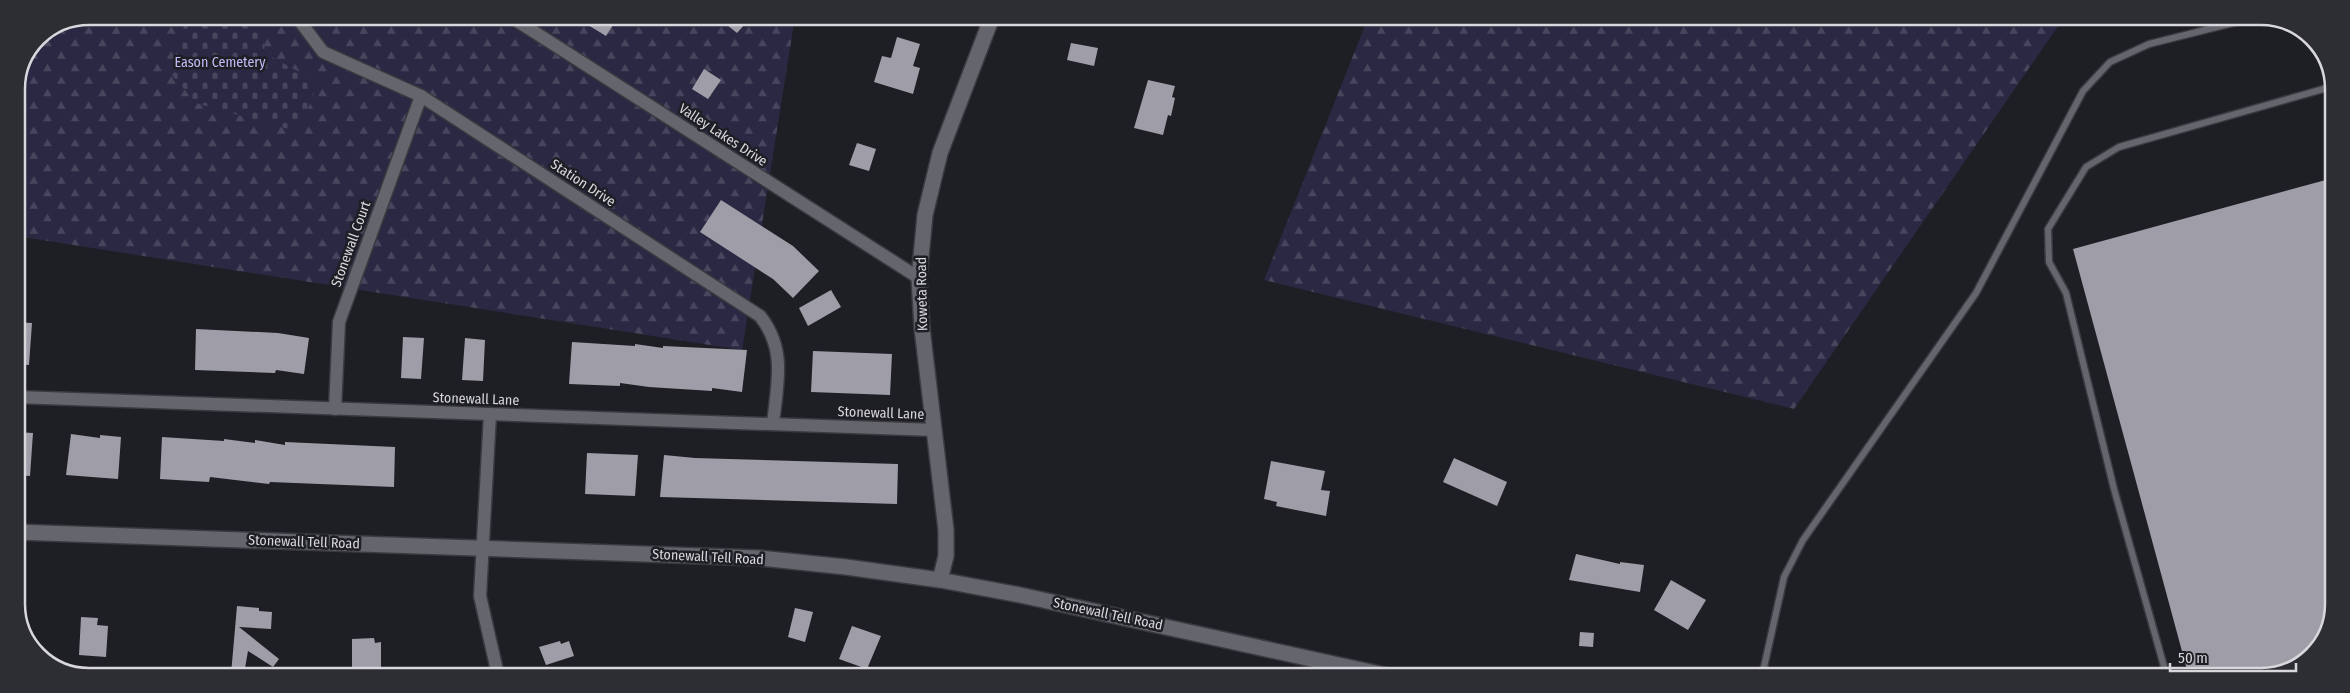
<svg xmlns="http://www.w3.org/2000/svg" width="2350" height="693" viewBox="0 0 2350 693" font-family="'Fira Sans Condensed',sans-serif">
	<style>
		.forest { fill: url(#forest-firs) }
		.cemetery { fill: url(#cemetery-stones) }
		.building { fill: #9f9ea8 }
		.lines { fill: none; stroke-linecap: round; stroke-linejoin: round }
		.lane-casing { stroke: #3a3a3f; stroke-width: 9 }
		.street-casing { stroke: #3a3a3f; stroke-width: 15 }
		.secondary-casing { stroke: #3a3a3f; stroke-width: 18 }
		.lane { stroke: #65656e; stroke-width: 6 }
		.street { stroke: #65656e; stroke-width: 12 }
		.secondary { stroke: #65656e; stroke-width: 15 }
		.labels { text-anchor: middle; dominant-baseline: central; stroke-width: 5; stroke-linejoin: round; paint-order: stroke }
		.park-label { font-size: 14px; fill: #c0bcf8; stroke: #1e1e25 }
		.street-label { font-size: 14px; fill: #d7d7dc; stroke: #1e1e25 }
		.rim { fill: none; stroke: #d7d7dc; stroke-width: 2.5 }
	</style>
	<defs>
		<pattern id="forest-firs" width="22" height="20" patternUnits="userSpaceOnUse" patternTransform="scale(1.25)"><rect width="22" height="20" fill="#2a2842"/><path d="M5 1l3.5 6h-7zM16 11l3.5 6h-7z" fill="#48465d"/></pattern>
		<pattern id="cemetery-stones" width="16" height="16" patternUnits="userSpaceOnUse" patternTransform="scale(1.25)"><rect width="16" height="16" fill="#2a2842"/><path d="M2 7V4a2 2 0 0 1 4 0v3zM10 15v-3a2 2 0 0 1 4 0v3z" fill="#48465d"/></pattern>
	</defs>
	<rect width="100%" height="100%" fill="#1e1e25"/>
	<g class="forest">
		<polygon points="89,16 795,17 742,350 16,236 16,89 38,37"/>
		<polygon points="1368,18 2063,19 1794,409 1264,280"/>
	</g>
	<polygon class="cemetery" points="187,16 262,16 260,28 266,54 318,82 299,132 196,103 170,73"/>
	<g class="building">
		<polygon points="575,17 618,17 606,36"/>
		<polygon points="717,17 738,17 746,23 737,33"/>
		<polygon points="897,37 920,44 913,66 920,68 913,94 874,82 882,56 891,58"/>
		<polygon points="1071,43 1098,48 1094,66 1067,60"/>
		<polygon points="704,69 721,80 708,99 692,89"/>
		<polygon points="1148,80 1175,86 1172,97 1175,98 1171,116 1168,115 1163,135 1134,128"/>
		<polygon points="857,143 876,149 869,171 849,165"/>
		<polygon points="2333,178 2331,623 2305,662 2261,677 2189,677 2073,249"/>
		<polygon points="721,200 793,246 819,271 793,298 773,279 700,232"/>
		<polygon points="831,290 841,307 808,326 799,308"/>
		<polygon points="16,322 32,323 29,365 16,364"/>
		<polygon points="196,329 278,333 309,338 304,374 276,370 275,373 195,370"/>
		<polygon points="403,337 424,338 421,379 401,378"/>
		<polygon points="465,338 485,340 483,381 462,380"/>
		<polygon points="572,342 635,346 635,344 663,348 663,346 747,350 742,392 712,388 712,391 649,387 620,383 620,386 569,384"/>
		<polygon points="813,351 892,354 890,395 811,392"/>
		<polygon points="16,432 33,433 30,476 16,475"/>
		<polygon points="71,434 100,438 100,435 121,437 118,479 66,475"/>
		<polygon points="162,437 224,441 224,439 255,443 255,440 285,445 285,442 395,447 394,487 270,482 269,484 210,477 209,482 160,479"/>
		<polygon points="587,453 638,455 635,496 585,494"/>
		<polygon points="664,455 695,458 898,464 897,504 660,497"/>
		<polygon points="1454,458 1507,482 1497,506 1443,482"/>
		<polygon points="1271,461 1325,471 1321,490 1330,491 1326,516 1276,506 1277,502 1264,499"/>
		<polygon points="1576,554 1620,564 1620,562 1644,565 1640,592 1569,580"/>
		<polygon points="1671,580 1706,600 1688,630 1654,610"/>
		<polygon points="237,606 259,608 259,611 272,612 271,629 239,627 279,659 273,667 248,651 244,674 231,674"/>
		<polygon points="795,608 813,612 805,642 788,637"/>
		<polygon points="81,617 98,618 97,625 108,626 106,657 79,655"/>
		<polygon points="852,626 881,636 867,669 839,659"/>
		<polygon points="1580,632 1594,633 1593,647 1579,646"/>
		<polygon points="374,638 375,643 381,642 381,675 352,675 352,639"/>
		<polygon points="560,641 561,644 569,641 574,656 546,665 539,647"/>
	</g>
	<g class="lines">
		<g class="lane-casing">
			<g id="lane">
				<polyline points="1762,676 1784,577 1803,540 1976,293 2083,91 2110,62 2149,44 2249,19"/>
				<polyline points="2167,677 2114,489 2066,293 2049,262 2048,229 2086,167 2119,147 2334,86"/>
			</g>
		</g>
		<g class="street-casing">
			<g id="street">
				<path d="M 296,16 L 323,52 L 421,96 L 760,316 C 787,350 777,384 773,424"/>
				<polyline points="511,17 919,278"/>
				<polyline points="16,397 934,430"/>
				<polyline points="335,409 339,322 421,96"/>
				<polyline points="490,414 480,596 498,675"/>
			</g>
		</g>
		<g class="secondary-casing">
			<g id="secondary">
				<polyline points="16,532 759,558 846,567 940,580 1020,595 1389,676"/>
				<polyline points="940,580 946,556 946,530 922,328 919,278 925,215 940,153 992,17"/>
			</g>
		</g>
		<use href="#lane" class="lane"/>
		<use href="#street" class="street"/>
		<use href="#secondary" class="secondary"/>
	</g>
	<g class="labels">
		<g class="park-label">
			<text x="220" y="62">Eason Cemetery</text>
		</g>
		<g class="street-label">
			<text transform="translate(723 135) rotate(33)">Valley Lakes Drive</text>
			<text transform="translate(583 183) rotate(33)">Station Drive</text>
			<text transform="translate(351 244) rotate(-70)">Stonewall Court</text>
			<text transform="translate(922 294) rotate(-91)">Koweta Road</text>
			<text transform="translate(476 399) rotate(2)">Stonewall Lane</text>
			<text transform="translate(881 413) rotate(2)">Stonewall Lane</text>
			<text transform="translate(304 542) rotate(2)">Stonewall Tell Road</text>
			<text transform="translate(708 557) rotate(3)">Stonewall Tell Road</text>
			<text transform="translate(1108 614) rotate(12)">Stonewall Tell Road</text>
		</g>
	</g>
	<path d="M0 0H2350V693H0ZM89 25H2261A64 64 0 0 1 2325 89V604A64 64 0 0 1 2261 668H89A64 64 0 0 1 25 604V89A64 64 0 0 1 89 25Z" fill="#2d2d34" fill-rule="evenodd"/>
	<path class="rim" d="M89 25H2261A64 64 0 0 1 2325 89V604A64 64 0 0 1 2261 668H89A64 64 0 0 1 25 604V89A64 64 0 0 1 89 25Z"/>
	<path d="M2170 663v8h126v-8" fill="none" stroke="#d7d7dc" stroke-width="2.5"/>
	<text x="2178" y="663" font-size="15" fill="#d7d7dc" stroke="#1e1e25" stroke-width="4" paint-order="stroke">50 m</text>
</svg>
